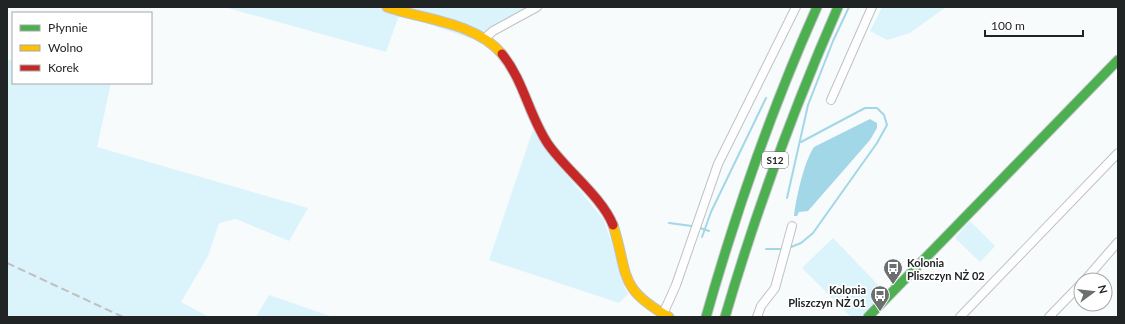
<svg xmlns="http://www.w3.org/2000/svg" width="1125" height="324" viewBox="0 0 1125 324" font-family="Lato,sans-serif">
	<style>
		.green { fill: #dbf3fb }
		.water { fill: #a2d7e7 }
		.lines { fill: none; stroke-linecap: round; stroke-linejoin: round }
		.stream { stroke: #a2d7e7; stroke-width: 2 }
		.street-casing { stroke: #bec2c3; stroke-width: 10 }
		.fast-casing { stroke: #bec2c3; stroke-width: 11 }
		.slow-casing { stroke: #bec2c3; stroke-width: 11 }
		.jam-casing { stroke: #bec2c3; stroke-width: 11 }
		.street { stroke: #fefeff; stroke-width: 8 }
		.fast { stroke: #4caf50; stroke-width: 9 }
		.slow { stroke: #ffc107; stroke-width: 9 }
		.jam { stroke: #c62828; stroke-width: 9 }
		.rail { stroke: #bfc0c0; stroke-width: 2; stroke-dasharray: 8 4; stroke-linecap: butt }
		.labels { text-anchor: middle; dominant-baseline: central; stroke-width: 3.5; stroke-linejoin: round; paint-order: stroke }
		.shield { fill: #fff; stroke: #646666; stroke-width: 1 }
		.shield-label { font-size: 10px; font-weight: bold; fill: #212425 }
		.poi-label { font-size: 11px; font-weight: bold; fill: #212425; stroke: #fff; text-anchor: start }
	</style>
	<rect width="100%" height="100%" fill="#f7fbfc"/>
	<g class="green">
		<polygon points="224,7 540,7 481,42 402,15 398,18 386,52"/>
		<polygon points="882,7 946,7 910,33 887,40 870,31"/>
		<polygon points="13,59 13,83 111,83 97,147 308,208 289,241 236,219 219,223 208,256 181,302 209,317 7,317 7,61"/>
		<polygon points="533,130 545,148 603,219 611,240 624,286 628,294 619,303 489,260"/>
		<polygon points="970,221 995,246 980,262 955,238"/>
		<polygon points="833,238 885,292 860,317 851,317 802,268"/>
		<polygon points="269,295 333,317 256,317"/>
	</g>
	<path class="water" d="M 870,119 L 877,123 L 877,128 L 870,140 L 808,211 L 799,212 L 797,216 L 794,216 C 796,198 804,162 814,147 Z"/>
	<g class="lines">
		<g class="stream">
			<polyline points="787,198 808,105 833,41 849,7"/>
			<polyline points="669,223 692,226"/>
			<polyline points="700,228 709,231"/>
			<polyline points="702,237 711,212 766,98"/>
			<polyline points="791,247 801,243 813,233 877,143 887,125 884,115 877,108 865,108 801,142"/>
			<polyline points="766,249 783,249"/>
		</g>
		<g class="street-casing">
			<g id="street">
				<polyline points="484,39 493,31 537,7"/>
				<polyline points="831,100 872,7"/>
				<polyline points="1085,280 1118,242"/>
				<polyline points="663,314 676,285 718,164 796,7"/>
				<polyline points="757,317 761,306 775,288 792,226"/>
				<polyline points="960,317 1118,153"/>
				<polyline points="1049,317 1081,284"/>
			</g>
		</g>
		<g class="fast-casing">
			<g id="fast">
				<path d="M 706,317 C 736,211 772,108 817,7"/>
				<path d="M 725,317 C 756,211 794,108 838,7"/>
				<polyline points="868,317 1118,60"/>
			</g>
		</g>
		<g class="slow-casing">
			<g id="slow">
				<path d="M 387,7 C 424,20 475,22 502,54"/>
				<path d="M 613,225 C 629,275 617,288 669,317"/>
			</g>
		</g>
		<g class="jam-casing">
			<path id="jam" d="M 502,54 C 524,81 529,116 548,144 C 566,170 602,197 613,225"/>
		</g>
		<use href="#street" class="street"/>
		<use href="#fast" class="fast"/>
		<use href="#slow" class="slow"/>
		<use href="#jam" class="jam"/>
		<polyline class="rail" points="7,263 123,317"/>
	</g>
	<defs>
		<g id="bus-pin" transform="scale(1)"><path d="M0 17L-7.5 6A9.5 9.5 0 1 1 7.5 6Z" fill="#6c6f70" stroke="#fff"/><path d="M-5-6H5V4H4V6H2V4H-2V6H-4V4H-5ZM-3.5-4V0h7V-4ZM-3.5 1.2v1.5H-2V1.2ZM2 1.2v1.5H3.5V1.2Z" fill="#fff"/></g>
	</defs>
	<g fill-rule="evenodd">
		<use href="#bus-pin" x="893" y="268"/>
		<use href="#bus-pin" x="880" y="295"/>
	</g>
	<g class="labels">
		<rect class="shield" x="762" y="152" width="26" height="16" rx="3"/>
		<g class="shield-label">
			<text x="775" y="160">S12</text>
		</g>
		<g class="poi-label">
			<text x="907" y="262">Kolonia<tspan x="907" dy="13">Pliszczyn NŻ 02</tspan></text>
			<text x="866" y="289" text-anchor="end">Kolonia<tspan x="866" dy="13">Pliszczyn NŻ 01</tspan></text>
		</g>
	</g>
	<rect width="1125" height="324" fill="none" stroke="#212425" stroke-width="16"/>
	<rect x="12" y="12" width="140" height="72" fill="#ffffff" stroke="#a6a7a8"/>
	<rect x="20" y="25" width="20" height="6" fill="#4caf50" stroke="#a6a7a8"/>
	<text x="48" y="32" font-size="12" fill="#212425">Płynnie</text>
	<rect x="20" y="45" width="20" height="6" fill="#ffc107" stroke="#a6a7a8"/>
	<text x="48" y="52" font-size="12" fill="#212425">Wolno</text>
	<rect x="20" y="65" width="20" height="6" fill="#c62828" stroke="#a6a7a8"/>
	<text x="48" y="72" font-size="12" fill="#212425">Korek</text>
	<g transform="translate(1093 292) rotate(75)"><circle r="19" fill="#ffffff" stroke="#a6a7a8"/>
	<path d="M0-3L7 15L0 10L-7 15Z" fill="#6c6f70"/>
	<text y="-6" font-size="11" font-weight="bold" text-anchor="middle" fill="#212425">N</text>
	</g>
	<path d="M985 30v6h98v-6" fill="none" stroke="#212425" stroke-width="2"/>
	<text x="991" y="30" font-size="12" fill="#212425" stroke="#ffffff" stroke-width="3" paint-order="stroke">100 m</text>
</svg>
